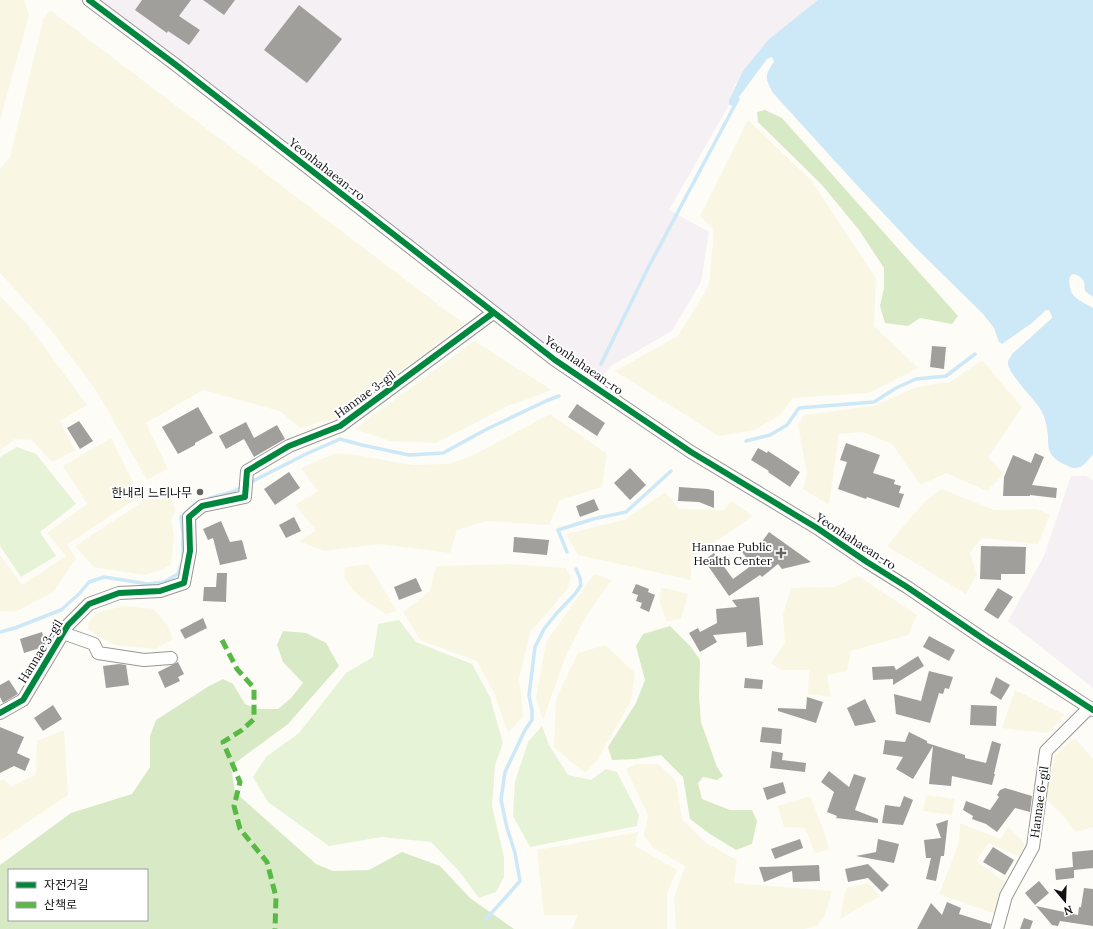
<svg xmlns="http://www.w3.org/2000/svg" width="1093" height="929" viewBox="0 0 1093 929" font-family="Lora,'Noto Sans KR',serif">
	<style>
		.industrial { fill: #f5f0f3 }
		.farmland { fill: #f9f7e4 }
		.green { fill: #e7f3d7 }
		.forest { fill: #d8eac5; fill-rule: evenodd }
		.water { fill: #cde8f7 }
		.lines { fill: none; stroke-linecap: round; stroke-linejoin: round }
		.stream { stroke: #cde8f7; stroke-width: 3.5 }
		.building { fill: #a19f9c }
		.minor-casing { stroke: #979795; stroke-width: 14 }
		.minor { stroke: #fffffe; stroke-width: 12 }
		.quiet { stroke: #58b947; stroke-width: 5; stroke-dasharray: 10 5; stroke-linecap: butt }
		.cycleway-casing { stroke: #fff; stroke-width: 8 }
		.cycleway { stroke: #00873e; stroke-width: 6 }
		.poi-dot { fill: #646362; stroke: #fff; stroke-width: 1.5 }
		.labels { text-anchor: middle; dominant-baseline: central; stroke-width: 4; stroke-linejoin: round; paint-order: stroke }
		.street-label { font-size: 12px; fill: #111; stroke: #fff }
		.poi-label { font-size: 12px; fill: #111; stroke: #fff; text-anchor: end }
	</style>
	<rect width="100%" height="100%" fill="#fdfcf7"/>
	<g class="industrial">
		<polygon points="89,0 818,0 769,39 735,85 729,100 729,105 669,210 709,232 701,282 672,331 611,366 594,387"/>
		<polygon points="1071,476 1086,476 1093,480 1093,688 1008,621 1044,556"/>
	</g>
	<g class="farmland">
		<polygon points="0,0 24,0 29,15 0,120"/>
		<polygon points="50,10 464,324 337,418 300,428 280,411 203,390 146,423 168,469 147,480 96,390 47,325 0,273 0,169 10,157 43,20"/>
		<polygon points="748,120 812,181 876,279 874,326 918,368 868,393 793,398 780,415 754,430 719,436 615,371 678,336 709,285 714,229 700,216"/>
		<polygon points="0,296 28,325 87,405 60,421 75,451 52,462 32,440 15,439 0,450"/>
		<polygon points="474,341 552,390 506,407 436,443 390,441 355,429"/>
		<polygon points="982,360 1022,407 988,457 1004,474 987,491 946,473 920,485 892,444 863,432 839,434 829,505 803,489 807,474 798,425 804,415 873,406 917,387 950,382"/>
		<polygon points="550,414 607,454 602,487 560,500 549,525 486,521 457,530 450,553 379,544 324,551 299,541 316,530 295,505 318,491 301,468 335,453 363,456 412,465 448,464 472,456"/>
		<polygon points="111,438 140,496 67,545 76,559 53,592 15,612 0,611 0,555 22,585 66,556 47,533 87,504 63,466"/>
		<polygon points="942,489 994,510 1037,509 1050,515 1038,544 982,538 970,553 977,575 966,594 887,546 925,501"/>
		<polygon points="665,492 679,509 724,510 731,501 753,516 691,558 691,580 578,555 566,534 624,520"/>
		<polygon points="170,498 176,510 171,518 174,537 171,564 162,570 144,575 94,567 75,546 145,500"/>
		<polygon points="368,564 397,611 386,614 358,595 344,578 345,567"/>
		<polygon points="510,564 566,568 571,578 567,590 530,632 519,679 522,702 523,717 508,733 495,695 477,661 420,640 403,612 430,591 436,566"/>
		<polygon points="594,574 612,580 588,613 567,653 543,720 536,698 546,642"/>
		<polygon points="858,576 917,615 908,635 851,651 847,671 827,675 831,697 808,694 809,670 782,670 771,663 785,643 783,615 791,588 835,587"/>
		<polygon points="661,587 688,594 681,619 666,621 660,603"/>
		<polygon points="125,606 154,609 168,626 173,639 156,649 114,645 89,630 88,622 98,612"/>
		<polygon points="605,645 635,673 631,701 597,760 585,773 554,747 556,699 578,653"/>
		<polygon points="1015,690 1065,715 1047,733 1002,728"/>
		<polygon points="64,730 68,795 0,841 0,781 4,779 11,787 36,774 37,741"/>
		<polygon points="1075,738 1093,759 1093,827 1076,832 1067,820 1045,797 1055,755"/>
		<polygon points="635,764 658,764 676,781 682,819 706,843 737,860 734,883 832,891 825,915 818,925 805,929 676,929 674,898 685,866 653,848 644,836 648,815 626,769"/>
		<polygon points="926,795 955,799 952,815 923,811"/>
		<polygon points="810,796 826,837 829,850 815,853 805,828 784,827 778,806"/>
		<polygon points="960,823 1000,839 1008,827 1025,844 1019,857 989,843 976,861 1005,882 995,914 939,894 959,843"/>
		<polygon points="638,832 635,846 677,870 667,893 667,929 572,929 578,915 544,915 537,850"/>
		<polygon points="868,883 880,896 840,919 846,888"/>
	</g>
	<g class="green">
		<polygon points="17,447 36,454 76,504 40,532 56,556 21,577 0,546 0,457"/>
		<polygon points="399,620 416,642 472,664 490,697 503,743 495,765 492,806 504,857 504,877 496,892 479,898 458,870 431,842 382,837 329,846 268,802 253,777 266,757 299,733 346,673 373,657 378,624"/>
		<polygon points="542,726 549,745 568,775 591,780 606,769 617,772 639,815 637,826 530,847 513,816 515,782 528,742"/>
	</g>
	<g class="forest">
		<polygon points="765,110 782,118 958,316 952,324 920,318 908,326 885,323 880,306 884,288 884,268 859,230 822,185 758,122 757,112"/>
		<polygon points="670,626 691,647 700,660 699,697 701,722 717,767 723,776 717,780 703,777 698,783 702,799 730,810 752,810 757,821 752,844 736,850 710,834 690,819 683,777 661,755 636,759 612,760 608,747 636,703 645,680 636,646 643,634"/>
		<path d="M 283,631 L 306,633 L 326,643 L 339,666 L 288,724 L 231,766 L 235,792 L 316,864 L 333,871 L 369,870 L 402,852 L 440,866 L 470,898 L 514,929 L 0,929 L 0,865 L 71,813 L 132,794 L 150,767 L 150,736 L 156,720 L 209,686 L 223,679 L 233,684 L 245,704 L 257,709 L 278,709 L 291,698 L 303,683 L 283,662 L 277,645 ZM 9,870 L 147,870 L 147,920 L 9,920 Z"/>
	</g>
	<path class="water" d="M 818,0 L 1093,0 L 1093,297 L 1085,291 C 1084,288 1085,285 1084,282 C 1083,279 1082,279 1080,277 C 1067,266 1067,288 1074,296 C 1079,301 1087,304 1093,308 L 1093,454 C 1085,464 1079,473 1066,465 C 1061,463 1054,459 1051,454 C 1048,449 1048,442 1048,436 C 1047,426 1045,415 1039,407 C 1033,398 1006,371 1008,362 C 1008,360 1011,357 1012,354 L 1052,318 L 1052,316 L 1049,310 L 1046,310 L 1032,323 L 1002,344 L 999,342 L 994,328 L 983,314 L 915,247 L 853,181 L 773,93 C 764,76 765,77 774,61 L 772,57 L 767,59 L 733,105 L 732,106 L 729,105 L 729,100 L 743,71 L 769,39 Z"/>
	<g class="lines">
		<g class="stream">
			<polyline points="601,364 647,270 738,99"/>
			<polyline points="746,441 770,435 787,425 799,408 874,402 896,388 916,379 946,376 975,354"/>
			<polyline points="249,483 306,454 340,439 362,445 409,455 443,453 487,429 546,401 559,396"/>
			<polyline points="210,498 232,492 244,486"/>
			<polyline points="567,552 558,530 593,519 626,512 671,471"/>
			<polyline points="0,632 15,628 61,610 79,594 89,582 104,577 148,584 164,582 178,574 183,559 183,533 181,517 196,503 200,502"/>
			<polyline points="486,919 506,897 520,881 515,853 507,828 501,800 505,772 525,730 532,720 532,711 529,695 535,647 544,629 556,614 575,594 581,585 580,578 576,569"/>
		</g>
	</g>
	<g class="building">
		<polygon points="142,0 191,0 179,16 200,30 189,45 168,31 167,33 135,10"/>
		<polygon points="203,0 235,0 224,15"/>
		<polygon points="299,5 342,39 307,83 264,50"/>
		<polygon points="932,346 946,347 944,369 930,367"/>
		<polygon points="577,404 605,423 597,436 568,417"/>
		<polygon points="198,407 213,433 195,443 195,445 178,454 162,427"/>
		<polygon points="79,421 93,441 80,449 67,428"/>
		<polygon points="246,422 254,438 277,425 285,439 254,457 244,439 226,449 219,436"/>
		<polygon points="846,443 880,455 873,473 895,480 894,484 901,486 899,493 904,494 899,508 867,497 866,499 838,489 847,462 840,460"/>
		<polygon points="758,448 767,453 768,451 800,472 790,487 768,472 769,471 751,460"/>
		<polygon points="1035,453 1044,457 1032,485 1057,488 1056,498 1030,495 1030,496 1003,496 1004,477 1013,455 1031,463"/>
		<polygon points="630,468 646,485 630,500 614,483"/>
		<polygon points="289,472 300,488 275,505 264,489"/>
		<polygon points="679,487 708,489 714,491 714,508 699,502 678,501"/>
		<polygon points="594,499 599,510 580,517 576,506"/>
		<polygon points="294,517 301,531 286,538 279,525"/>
		<polygon points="221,521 230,542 242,540 247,559 220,565 213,538 208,540 203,529"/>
		<polygon points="769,532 811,562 782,569 778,564 762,577 760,575 729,596 704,560 714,553 733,579 752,565 742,552 749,547 754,553"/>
		<polygon points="514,537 549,540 547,555 513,552"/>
		<polygon points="981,546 1026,547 1025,574 1001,574 1001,580 980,579"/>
		<polygon points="217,573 227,573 226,602 203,601 204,587 216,587"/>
		<polygon points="416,578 422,591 399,600 394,587"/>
		<polygon points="636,584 649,589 648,592 655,595 649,612 640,608 642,603 636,601 638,595 632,593"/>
		<polygon points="998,588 1013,597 998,619 984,610"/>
		<polygon points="759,597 763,645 747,647 746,632 713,635 717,642 700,652 689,633 698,628 700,632 717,623 716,609 737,607 732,600"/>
		<polygon points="203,618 207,628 185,639 180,630"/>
		<polygon points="42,632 46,646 24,653 20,639"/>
		<polygon points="929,636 955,650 949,661 923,647"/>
		<polygon points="918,656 924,666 893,685 893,679 873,680 872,667 894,666 896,670"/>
		<polygon points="178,662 184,674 178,677 180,681 165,688 158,672"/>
		<polygon points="119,664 126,665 129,685 106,688 103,666"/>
		<polygon points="929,671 953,677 949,689 945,688 943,694 939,693 930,723 896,714 894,694 921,701"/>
		<polygon points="996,677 1010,685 1001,700 990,693"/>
		<polygon points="745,678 763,680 762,689 744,688"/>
		<polygon points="9,680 18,694 3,703 0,697 0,685"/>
		<polygon points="807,697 823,702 816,723 778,711 778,708 806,709"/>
		<polygon points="865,699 876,722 855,726 847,708"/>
		<polygon points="53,705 62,719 43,731 34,718"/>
		<polygon points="971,705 997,706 996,726 970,725"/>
		<polygon points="0,727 24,737 17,753 30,759 25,771 14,766 0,773"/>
		<polygon points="762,727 782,729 781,744 760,742"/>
		<polygon points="909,732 927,741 927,743 965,755 965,758 986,763 992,741 1001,744 994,774 995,774 992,785 952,776 951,786 929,784 933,746 913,779 896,769 903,757 883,754 885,740 905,742"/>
		<polygon points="772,751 783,753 782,760 806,763 805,772 770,768"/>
		<polygon points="829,771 849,787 854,774 866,778 855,810 878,819 878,823 836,818 837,816 827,812 834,792 821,782"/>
		<polygon points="783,782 786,793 767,800 763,788"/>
		<polygon points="1005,788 1032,796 1030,812 1015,808 997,832 986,824 972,819 973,816 963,810 966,801 990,810 999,797 997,795 1000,790"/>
		<polygon points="904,796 913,800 903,825 882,823 885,805 900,807"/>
		<polygon points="948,820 944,856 941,856 936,881 926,879 931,858 926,858 924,840 941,838 936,824"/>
		<polygon points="800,839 803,848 775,859 771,849"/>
		<polygon points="878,839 899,844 894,863 856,856 876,852"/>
		<polygon points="993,847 1014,860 1005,875 983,862"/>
		<polygon points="1093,850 1093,868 1074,870 1074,878 1056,880 1055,869 1073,867 1072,852"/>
		<polygon points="868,864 889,885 882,892 868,878 848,882 845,869"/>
		<polygon points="819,865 820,881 793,882 792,871 764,882 759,867"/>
		<polygon points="1039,881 1049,893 1035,905 1025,893"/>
		<polygon points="1084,888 1093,889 1093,926 1060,921 1058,926 1052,925 1036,906 1078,915 1079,907 1081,907"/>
		<polygon points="947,902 961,908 959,914 991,924 990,929 917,929 931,903 942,915"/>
		<polygon points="1024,918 1033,921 1030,929 1020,929"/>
	</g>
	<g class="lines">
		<g class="minor-casing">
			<g id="minor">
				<polyline points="89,0 176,65 555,360 691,452 817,528 867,562 907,587 985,640 1093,710"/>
				<polyline points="63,633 94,644 98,653 144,660 171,658"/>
				<polyline points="0,713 23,700 68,625 89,604 119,593 160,591 184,583 190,551 189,517 202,506 245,497 247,471 289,446 340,426 493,313"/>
				<polyline points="997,929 1006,896 1033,847 1046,751 1089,708"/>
			</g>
		</g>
		<use href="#minor" class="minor"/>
		<polyline class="quiet" points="222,640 237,669 254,688 254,719 242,730 223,742 240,782 234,806 240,829 267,862 276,897 275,929"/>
		<g class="cycleway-casing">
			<g id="cycleway">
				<polyline points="89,0 176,65 555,360 691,452 817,528 867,562 907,587 985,640 1093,710"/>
				<polyline points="0,713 23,700 68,625 89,604 119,593 160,591 184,583 190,551 189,517 202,506 245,497 247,471 289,446 340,426 493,313"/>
			</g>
		</g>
		<use href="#cycleway" class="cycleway"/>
	</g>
	<g class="poi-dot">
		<circle cx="200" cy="492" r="4"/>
		<path d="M779 547h4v4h4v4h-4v4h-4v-4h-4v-4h4z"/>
	</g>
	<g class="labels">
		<g class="street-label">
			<text transform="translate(327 169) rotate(38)">Yeonhahaean-ro</text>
			<text transform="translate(584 365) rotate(35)">Yeonhahaean-ro</text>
			<text transform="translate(365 394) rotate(-36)">Hannae 3-gil</text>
			<text transform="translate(856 541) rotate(33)">Yeonhahaean-ro</text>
			<text transform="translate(40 651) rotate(-58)">Hannae 3-gil</text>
			<text transform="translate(1039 802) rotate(-82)">Hannae 6-gil</text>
		</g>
		<g class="poi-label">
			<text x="192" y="492">한내리 느티나무</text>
			<text x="772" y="546">Hannae Public<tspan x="772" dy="14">Health Center</tspan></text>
		</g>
	</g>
	<rect x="8" y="869" width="140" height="52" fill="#ffffff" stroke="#a0a0a0"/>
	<rect x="16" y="882" width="20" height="6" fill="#00873e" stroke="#a0a0a0"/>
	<text x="44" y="889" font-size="12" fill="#111111">자전거길</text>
	<rect x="16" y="902" width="20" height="6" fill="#58b947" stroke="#a0a0a0"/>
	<text x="44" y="909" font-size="12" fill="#111111">산책로</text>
	<g transform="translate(1065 901) rotate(161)" stroke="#ffffff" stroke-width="3" paint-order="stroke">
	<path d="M0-3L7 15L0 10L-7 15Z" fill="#111111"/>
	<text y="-6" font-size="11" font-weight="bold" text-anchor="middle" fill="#111111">N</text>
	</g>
</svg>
